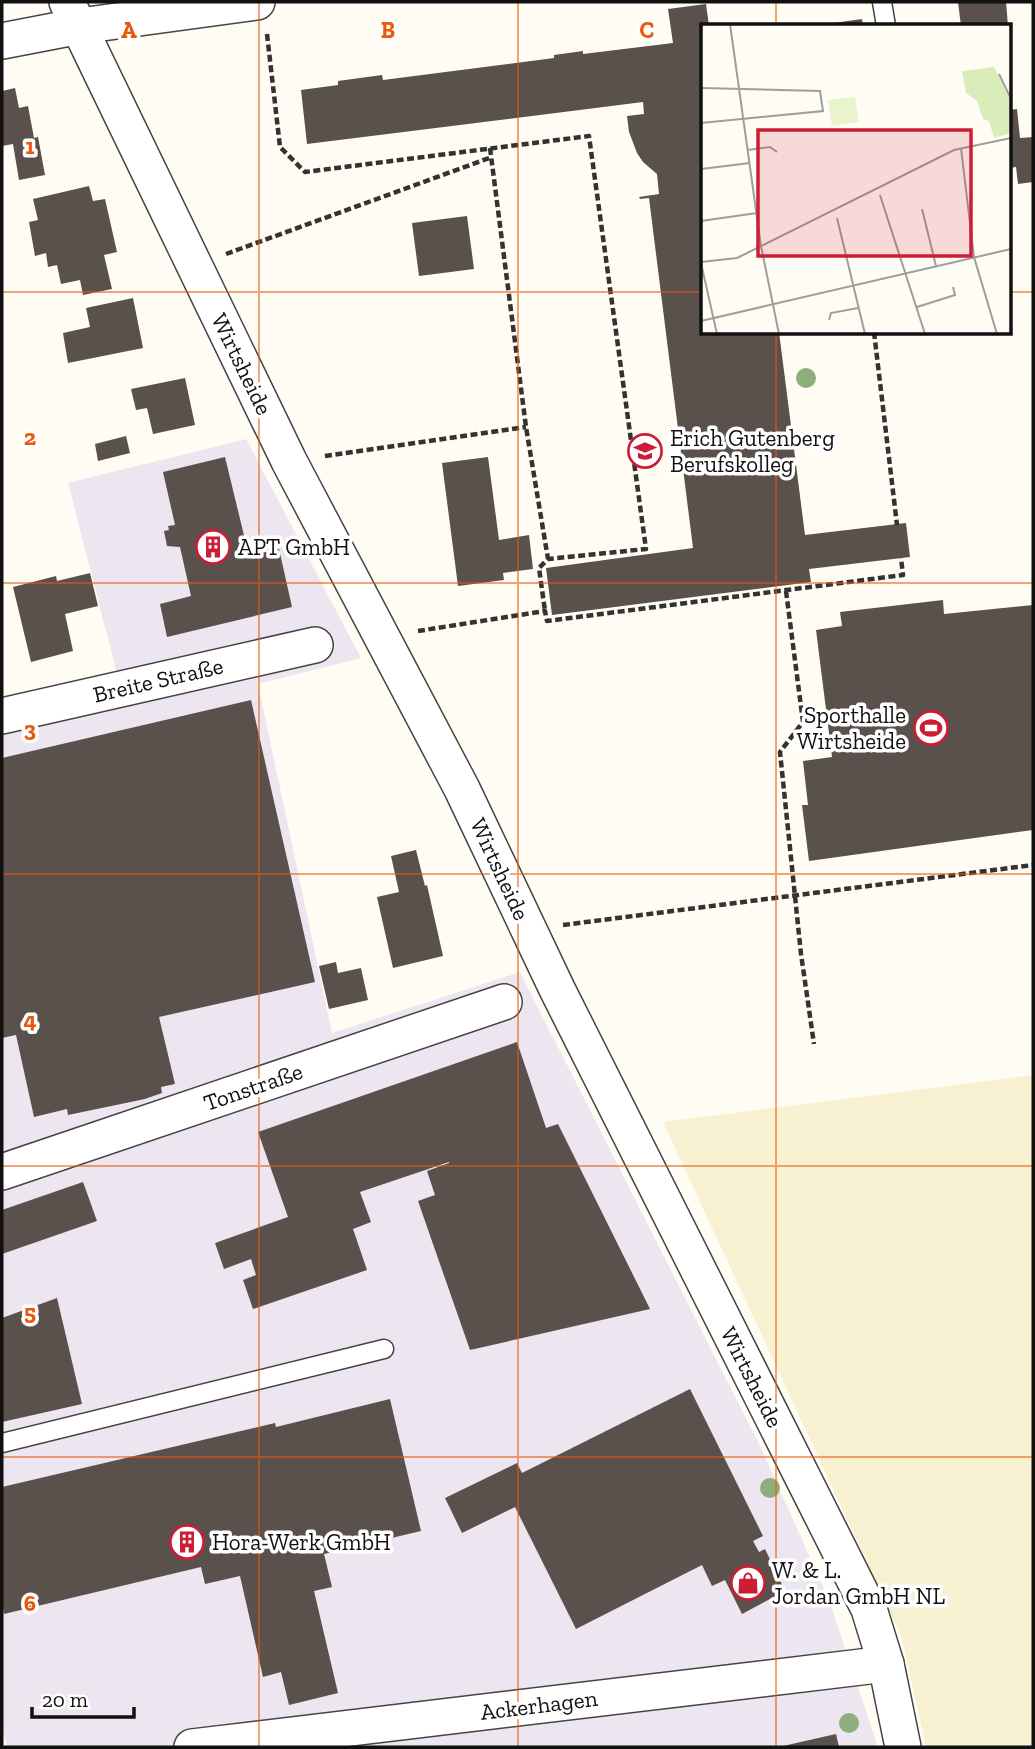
<svg xmlns="http://www.w3.org/2000/svg" width="1035" height="1749" viewBox="0 0 1035 1749" font-family="'Zilla Slab',serif">
	<style>
		.industrial { fill: #ede5ef }
		.farmland { fill: #f7f1d2 }
		.building { fill: #5a504c }
		.lines { fill: none; stroke-linecap: round; stroke-linejoin: round }
		.lane-casing { stroke: #444; stroke-width: 21 }
		.street-casing { stroke: #444; stroke-width: 38 }
		.path { stroke: #333; stroke-width: 4.5; stroke-dasharray: 7 3.5; stroke-linecap: butt }
		.lane { stroke: #fff; stroke-width: 18 }
		.street { stroke: #fff; stroke-width: 35 }
		.tree { fill: #8fae7d }
		.grid { fill: none; stroke: #e8590c; stroke-width: 2; stroke-opacity: 0.55 }
		.labels { text-anchor: middle; dominant-baseline: central; stroke-width: 7; stroke-linejoin: round; paint-order: stroke }
		.street-label { font-size: 23px; fill: #111; stroke: #fff }
		.poi-label { font-size: 23px; fill: #111; stroke: #fff; text-anchor: start }
		.inset-road { fill: none; stroke: #a09e99; stroke-width: 2 }
		.view { fill: #cb1e35; fill-opacity: 0.15; stroke: #cb1e35; stroke-width: 3.5 }
		.inset-edge { fill: none; stroke: #111; stroke-width: 3.5 }
		.grid-label { font-size: 23px; text-anchor: middle; font-weight: bold; fill: #e8590c; stroke: #fff; stroke-width: 7; stroke-linejoin: round; paint-order: stroke }
	</style>
	<rect width="100%" height="100%" fill="#fffcf4"/>
	<polygon class="industrial" points="246,439 361,658 258,684 332,1033 520,972 761,1448 829,1600 878,1747 7,1747 2,1727 2,733 125,705 68,483"/>
	<polygon class="farmland" points="1033,1075 1033,1747 926,1747 902,1638 663,1122"/>
	<g class="building">
		<polygon points="958,2 1006,2 1008,26 961,26"/>
		<polygon points="706,4 709,26 702,26 702,332 779,332 805,535 906,523 910,557 809,569 811,582 552,615 546,568 693,548 649,198 640,199 639,197 659,194 657,174 643,162 637,153 629,132 627,116 644,114 643,102 307,144 301,90 338,85 338,81 382,75 383,80 554,58 554,55 583,51 583,54 673,43 668,9"/>
		<polygon points="862,19 863,26 819,26 819,25"/>
		<polygon points="15,88 19,108 28,106 34,138 38,137 45,175 19,180 13,144 2,146 2,91"/>
		<polygon points="1017,109 1020,138 1033,137 1033,182 1018,184 1016,167 1009,168 1009,110"/>
		<polygon points="89,186 93,201 105,199 117,252 104,255 112,289 83,295 80,280 61,284 57,265 48,267 46,253 35,256 29,222 38,220 33,199"/>
		<polygon points="467,216 474,269 419,276 412,223"/>
		<polygon points="133,298 143,348 68,363 63,333 90,327 86,308"/>
		<polygon points="185,378 195,425 153,434 147,408 136,410 131,389"/>
		<polygon points="126,436 130,453 98,461 95,444"/>
		<polygon points="225,457 249,556 279,549 292,607 167,637 160,604 191,596 180,547 167,546 164,531 169,530 168,526 175,525 163,472"/>
		<polygon points="488,457 499,540 529,535 533,569 503,573 504,580 458,586 442,463"/>
		<polygon points="90,573 98,606 65,614 73,651 31,662 13,587 56,576 57,581"/>
		<polygon points="943,600 944,614 1033,605 1033,830 809,861 802,805 808,805 803,761 832,757 816,630 842,626 840,612"/>
		<polygon points="251,700 315,982 159,1017 175,1084 161,1087 162,1093 145,1099 68,1115 67,1109 34,1117 16,1035 2,1038 2,758"/>
		<polygon points="416,850 425,886 427,885 443,956 393,968 377,897 399,892 391,856"/>
		<polygon points="336,962 338,973 361,968 368,1000 329,1009 319,966"/>
		<polygon points="517,1042 546,1128 558,1124 650,1309 470,1350 418,1201 435,1195 427,1171 449,1163 449,1162 360,1192 371,1222 353,1229 367,1270 253,1309 243,1280 256,1275 251,1259 224,1269 215,1243 288,1217 258,1132"/>
		<polygon points="83,1182 97,1221 2,1254 2,1210"/>
		<polygon points="57,1298 82,1404 2,1422 2,1318"/>
		<polygon points="690,1389 763,1536 753,1541 759,1552 765,1549 785,1591 742,1614 725,1580 712,1586 702,1565 576,1629 515,1507 462,1533 445,1498 517,1463 522,1473"/>
		<polygon points="390,1399 421,1531 324,1554 332,1587 314,1591 338,1693 289,1705 281,1672 263,1677 240,1576 205,1584 201,1567 4,1614 2,1603 2,1487 275,1423 276,1427"/>
		<polygon points="836,1734 839,1747 783,1747 783,1746"/>
	</g>
	<g class="lines">
		<g class="lane-casing">
			<g id="lane">
				<polyline points="882,2 886,26"/>
				<polyline points="2,1443 384,1349"/>
			</g>
		</g>
		<g class="street-casing">
			<g id="street">
				<polyline points="67,2 289,461 462,789 557,989 869,1609 886,1664 903,1747"/>
				<polyline points="2,41 80,26 257,2"/>
				<polyline points="2,716 315,645"/>
				<polyline points="2,1172 504,1002"/>
				<polyline points="192,1747 886,1664"/>
			</g>
		</g>
		<g class="path">
			<polyline points="267,34 280,147 305,172 589,136 646,549 548,559"/>
			<polyline points="490,148 526,427 548,559 539,568 545,611"/>
			<polyline points="226,254 492,157"/>
			<polyline points="874,332 897,525"/>
			<polyline points="325,456 526,427"/>
			<polyline points="786,591 803,722 780,752 801,954 814,1044"/>
			<polyline points="418,631 545,611 547,621 903,575 901,558"/>
			<polyline points="563,925 1033,865"/>
		</g>
		<use href="#lane" class="lane"/>
		<use href="#street" class="street"/>
	</g>
	<g class="tree">
		<circle cx="806" cy="378" r="10"/>
		<circle cx="770" cy="1488" r="10"/>
		<circle cx="849" cy="1723" r="10"/>
	</g>
	<path class="grid" d="M 259,2 L 259,1747M 518,2 L 518,1747M 776,2 L 776,26M 2,292 L 702,292M 1009,292 L 1033,292M 776,332 L 776,1747M 2,583 L 1033,583M 2,874 L 1033,874M 2,1166 L 1033,1166M 2,1457 L 1033,1457"/>
	<defs>
		<g id="school-ring" transform="scale(1.75)"><circle r="9.5" fill="#fff" stroke="#cb1e35" stroke-width="1.5"/><path d="M0-5L7-2L0 1L-7-2ZM-4 1L0 2.5L4 1V4Q0 6-4 4Z" fill="#cb1e35"/></g>
		<g id="building-ring" transform="scale(1.75)"><circle r="9.5" fill="#fff" stroke="#cb1e35" stroke-width="1.5"/><path d="M-4-6H4V6H1V3H-1V6H-4ZM-2.5-4.3h1.7v1.8h-1.7ZM.8-4.3h1.7v1.8H.8ZM-2.5-1h1.7V.8h-1.7ZM.8-1h1.7V.8H.8Z" fill="#cb1e35"/></g>
		<g id="stadium-ring" transform="scale(1.75)"><circle r="9.5" fill="#fff" stroke="#cb1e35" stroke-width="1.5"/><path d="M0-5a6.5 5 0 1 0 0 10a6.5 5 0 1 0 0-10ZM-3.5-1.8h7v3.6h-7Z" fill="#cb1e35"/></g>
		<g id="shop-ring" transform="scale(1.75)"><circle r="9.5" fill="#fff" stroke="#cb1e35" stroke-width="1.5"/><path d="M-5-2.5h2.3a2.7 3.5 0 0 1 5.4 0H5L5.5 6h-11ZM-1.5-2.5h3a1.5 2.3 0 0 0-3 0Z" fill="#cb1e35"/></g>
	</defs>
	<g fill-rule="evenodd">
		<use href="#school-ring" x="645" y="451"/>
		<use href="#building-ring" x="213" y="547"/>
		<use href="#stadium-ring" x="931" y="728"/>
		<use href="#building-ring" x="187" y="1542"/>
		<use href="#shop-ring" x="748" y="1583"/>
	</g>
	<g class="labels">
		<g class="street-label">
			<text transform="translate(242 364) rotate(64)">Wirtsheide</text>
			<text transform="translate(158 680) rotate(-13)">Breite Straße</text>
			<text transform="translate(500 869) rotate(65)">Wirtsheide</text>
			<text transform="translate(253 1087) rotate(-19)">Tonstraße</text>
			<text transform="translate(752 1377) rotate(63)">Wirtsheide</text>
			<text transform="translate(539 1705) rotate(-7)">Ackerhagen</text>
		</g>
		<g class="poi-label">
			<text x="670" y="438">Erich Gutenberg<tspan x="670" dy="26">Berufskolleg</tspan></text>
			<text x="238" y="547">APT GmbH</text>
			<text x="906" y="715" text-anchor="end">Sporthalle<tspan x="906" dy="26">Wirtsheide</tspan></text>
			<text x="212" y="1542">Hora-Werk GmbH</text>
			<text x="772" y="1570">W. &amp; L.<tspan x="772" dy="26">Jordan GmbH NL</tspan></text>
		</g>
	</g>
	<g transform="translate(701 24)">
		<rect width="310" height="310" fill="#fffcf4"/>
		<path d="M 293,43 L 310,78 L 310,109 L 293,114 L 288,97 L 282,95 L 276,77 L 265,69 L 261,47 Z" fill="#d9edba"/>
		<path d="M 154,73 L 158,98 L 131,102 L 127,76 Z" fill="#e9f3cd"/>
		<path class="inset-road" d="M 29,0 L 60,222 L 78,310M 298,50 L 310,75M 0,64 L 119,67 L 122,87 L 0,99M 260,124 L 273,233 L 296,310M 47,126 L 69,123 L 76,128M 0,145 L 49,139M 179,171 L 224,310M 221,185 L 235,242M 136,194 L 164,310M 0,197 L 56,189M 0,238 L 36,234 L 253,126 L 310,114M 0,239 L 16,310M 216,283 L 254,271 L 252,263M 128,296 L 130,289 L 157,284M 0,297 L 310,225"/>
		<path class="view" d="M 57,106 L 270,106 L 270,232 L 57,232 Z"/>
		<rect width="310" height="310" class="inset-edge"/>
	</g>
	<g class="grid-label">
		<text x="129" y="38">A</text>
		<text x="388" y="38">B</text>
		<text x="647" y="38">C</text>
		<text x="30" y="154">1</text>
		<text x="30" y="445">2</text>
		<text x="30" y="737">3</text>
		<text x="30" y="1028">4</text>
		<text x="30" y="1320">5</text>
		<text x="30" y="1611">6</text>
	</g>
	<rect width="1035" height="1749" fill="none" stroke="#111111" stroke-width="7"/>
	<path d="M32 1707v10h102v-10" fill="none" stroke="#111111" stroke-width="3.5"/>
	<text x="42" y="1707" font-size="21" fill="#111111" stroke="#ffffff" stroke-width="5" paint-order="stroke">20 m</text>
</svg>
